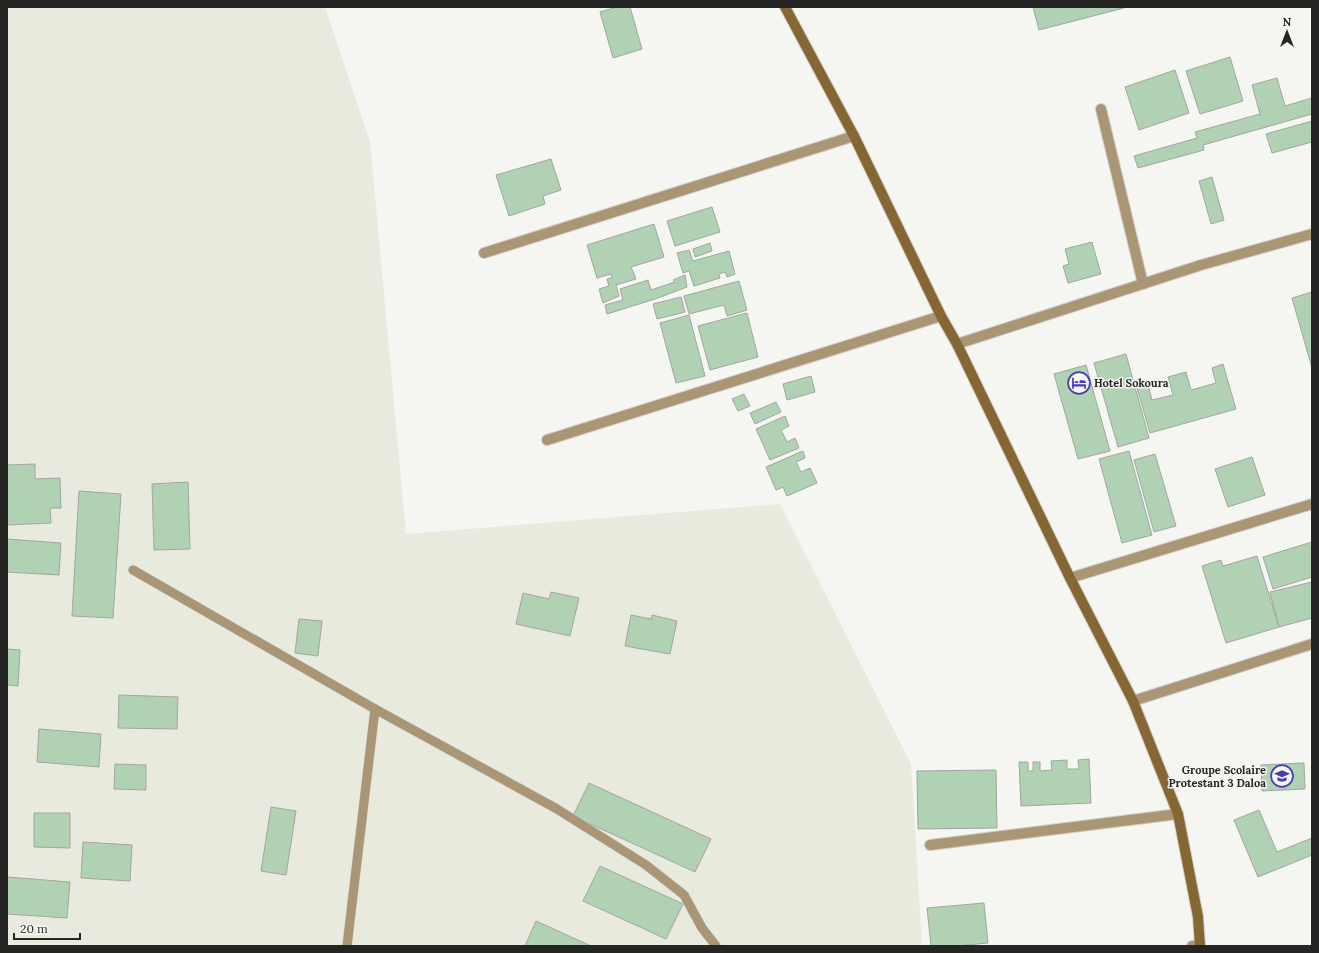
<svg xmlns="http://www.w3.org/2000/svg" width="1319" height="953" viewBox="0 0 1319 953" font-family="Lora,serif">
	<style>
		.built { fill: #e8eade }
		.building { fill: #b0d2b2; stroke: #a2a5a2 }
		.lines { fill: none; stroke-linecap: round; stroke-linejoin: round }
		.lane-casing { stroke: #d0d0cc; stroke-width: 10 }
		.street-casing { stroke: #d0d0cc; stroke-width: 12 }
		.secondary-casing { stroke: #d0d0cc; stroke-width: 12 }
		.lane { stroke: #aa9574; stroke-width: 9 }
		.street { stroke: #aa9574; stroke-width: 10 }
		.secondary { stroke: #866734; stroke-width: 10 }
		.labels { text-anchor: middle; dominant-baseline: central; stroke-width: 3; stroke-linejoin: round; paint-order: stroke }
		.poi-label { font-size: 11px; font-weight: bold; fill: #252524; stroke: #f5f5f1; text-anchor: start }
	</style>
	<rect width="100%" height="100%" fill="#f5f5f1"/>
	<polygon class="built" points="7,7 325,7 370,142 406,534 780,504 911,764 922,946 7,946"/>
	<g class="building">
		<polygon points="617,7 630,7 642,49 613,58 600,12"/>
		<polygon points="1033,7 1123,7 1124,8 1039,30"/>
		<polygon points="1230,57 1243,101 1200,114 1186,71"/>
		<polygon points="1175,70 1189,113 1139,130 1125,87"/>
		<polygon points="1277,78 1285,106 1312,98 1312,114 1203,145 1204,150 1138,168 1134,156 1197,138 1195,132 1260,114 1252,85"/>
		<polygon points="1312,121 1312,142 1272,153 1266,134"/>
		<polygon points="551,159 561,190 543,196 545,204 509,216 496,175"/>
		<polygon points="1212,177 1224,220 1211,224 1199,181"/>
		<polygon points="712,207 720,232 675,246 667,221"/>
		<polygon points="654,224 664,257 631,267 636,279 616,285 619,296 603,303 599,289 609,286 607,279 612,278 611,274 597,278 587,245"/>
		<polygon points="1092,242 1101,274 1068,283 1063,266 1069,264 1065,249"/>
		<polygon points="710,243 712,251 695,257 693,249"/>
		<polygon points="689,250 693,261 729,251 735,274 727,277 725,272 719,274 720,278 694,286 689,271 683,273 677,253"/>
		<polygon points="685,275 687,287 655,299 607,314 605,305 623,300 620,289 648,280 651,290 675,282 673,280"/>
		<polygon points="739,281 747,310 727,316 724,305 689,314 684,296"/>
		<polygon points="1312,292 1312,368 1292,298"/>
		<polygon points="681,297 685,312 657,319 653,304"/>
		<polygon points="747,313 758,357 710,370 698,326"/>
		<polygon points="689,315 705,376 676,383 660,323"/>
		<polygon points="1126,354 1149,438 1118,447 1094,363"/>
		<polygon points="1223,364 1236,409 1150,433 1137,388 1148,385 1152,400 1173,395 1168,377 1186,372 1191,390 1216,383 1212,368"/>
		<polygon points="1086,365 1110,451 1078,459 1054,374"/>
		<polygon points="811,376 815,392 787,400 783,384"/>
		<polygon points="744,394 750,406 738,411 732,399"/>
		<polygon points="776,402 781,412 755,424 750,413"/>
		<polygon points="785,416 789,426 781,430 787,442 795,438 799,448 770,460 756,429"/>
		<polygon points="803,451 805,458 796,462 801,472 810,468 817,483 787,496 783,487 776,490 766,467"/>
		<polygon points="1129,451 1152,535 1122,543 1099,459"/>
		<polygon points="1155,454 1176,526 1154,532 1134,460"/>
		<polygon points="1252,457 1265,495 1228,507 1215,469"/>
		<polygon points="35,464 35,479 60,478 61,508 50,508 51,523 7,525 7,465"/>
		<polygon points="188,482 190,549 154,550 152,484"/>
		<polygon points="79,491 121,494 113,618 72,616"/>
		<polygon points="7,539 61,543 59,575 7,572"/>
		<polygon points="1312,542 1312,577 1273,589 1263,557"/>
		<polygon points="1257,556 1279,627 1226,643 1202,566 1221,560 1223,566"/>
		<polygon points="1312,582 1312,618 1279,627 1270,592"/>
		<polygon points="551,592 579,598 570,636 516,624 523,593 549,599"/>
		<polygon points="631,615 651,619 652,615 677,621 670,654 625,646"/>
		<polygon points="299,619 322,621 318,656 295,653"/>
		<polygon points="7,649 20,650 18,686 7,685"/>
		<polygon points="119,695 178,697 177,729 118,728"/>
		<polygon points="39,729 101,734 99,767 37,762"/>
		<polygon points="1089,759 1091,803 1021,806 1019,762 1028,762 1028,771 1033,771 1033,762 1040,762 1040,771 1052,770 1051,761 1067,760 1067,769 1079,769 1078,760"/>
		<polygon points="1304,763 1305,789 1262,791 1261,765"/>
		<polygon points="115,764 146,765 146,790 114,789"/>
		<polygon points="996,770 997,828 918,829 917,771"/>
		<polygon points="589,783 711,839 695,872 573,816"/>
		<polygon points="271,807 296,811 286,875 261,871"/>
		<polygon points="1259,810 1277,852 1312,838 1312,855 1258,877 1234,820"/>
		<polygon points="34,813 70,813 70,848 34,847"/>
		<polygon points="83,842 132,845 130,881 81,878"/>
		<polygon points="600,866 683,904 666,939 583,901"/>
		<polygon points="7,877 70,882 67,918 7,914"/>
		<polygon points="984,903 988,943 957,946 931,946 927,908"/>
		<polygon points="536,921 591,946 525,946"/>
	</g>
	<g class="lines">
		<g class="lane-casing">
			<g id="lane">
				<polyline points="133,570 375,709 557,809 646,865 684,895 702,928 716,946"/>
				<polyline points="347,946 375,709"/>
			</g>
		</g>
		<g class="street-casing">
			<g id="street">
				<polyline points="1101,109 1143,284"/>
				<polyline points="484,253 854,136"/>
				<polyline points="957,344 1201,265 1312,234"/>
				<polyline points="547,440 941,316"/>
				<polyline points="1070,578 1312,504"/>
				<polyline points="1133,701 1312,644"/>
				<polyline points="930,845 1178,814"/>
				<polyline points="1192,946 1200,945"/>
			</g>
		</g>
		<g class="secondary-casing">
			<polyline id="secondary" points="785,7 854,136 941,316 957,344 1070,578 1133,701 1178,814 1198,917 1200,946"/>
		</g>
		<use href="#lane" class="lane"/>
		<use href="#street" class="street"/>
		<use href="#secondary" class="secondary"/>
	</g>
	<defs>
		<g id="hotel-ring" transform="scale(1.15)"><circle r="9.5" fill="#f5f5f1" stroke="#4a3db4" stroke-width="1.5"/><path d="M-6-4.5h1.5V1H6V5H4.5V3h-9V5H-6ZM-4 0a1.8 1.8 0 1 1 3.6 0ZM.5 0V-2.5h3Q6-2.5 6 0Z" fill="#4a3db4"/></g>
		<g id="school-ring" transform="scale(1.15)"><circle r="9.5" fill="#f5f5f1" stroke="#4a3db4" stroke-width="1.5"/><path d="M0-5L7-2L0 1L-7-2ZM-4 1L0 2.5L4 1V4Q0 6-4 4Z" fill="#4a3db4"/></g>
	</defs>
	<g fill-rule="evenodd">
		<use href="#hotel-ring" x="1079" y="383"/>
		<use href="#school-ring" x="1282" y="776"/>
	</g>
	<g class="labels">
		<g class="poi-label">
			<text x="1094" y="383">Hotel Sokoura</text>
			<text x="1266" y="770" text-anchor="end">Groupe Scolaire<tspan x="1266" dy="13">Protestant 3 Daloa</tspan></text>
		</g>
	</g>
	<rect width="1319" height="953" fill="none" stroke="#252524" stroke-width="16"/>
	<g transform="translate(1287 32)" stroke="#f5f5f1" stroke-width="3" paint-order="stroke">
	<path d="M0-3L7 15L0 10L-7 15Z" fill="#252524"/>
	<text y="-6" font-size="11" font-weight="bold" text-anchor="middle" fill="#252524">N</text>
	</g>
	<path d="M14 933v6h66v-6" fill="none" stroke="#252524" stroke-width="2"/>
	<text x="20" y="933" font-size="12" fill="#252524" stroke="#f5f5f1" stroke-width="3" paint-order="stroke">20 m</text>
</svg>
